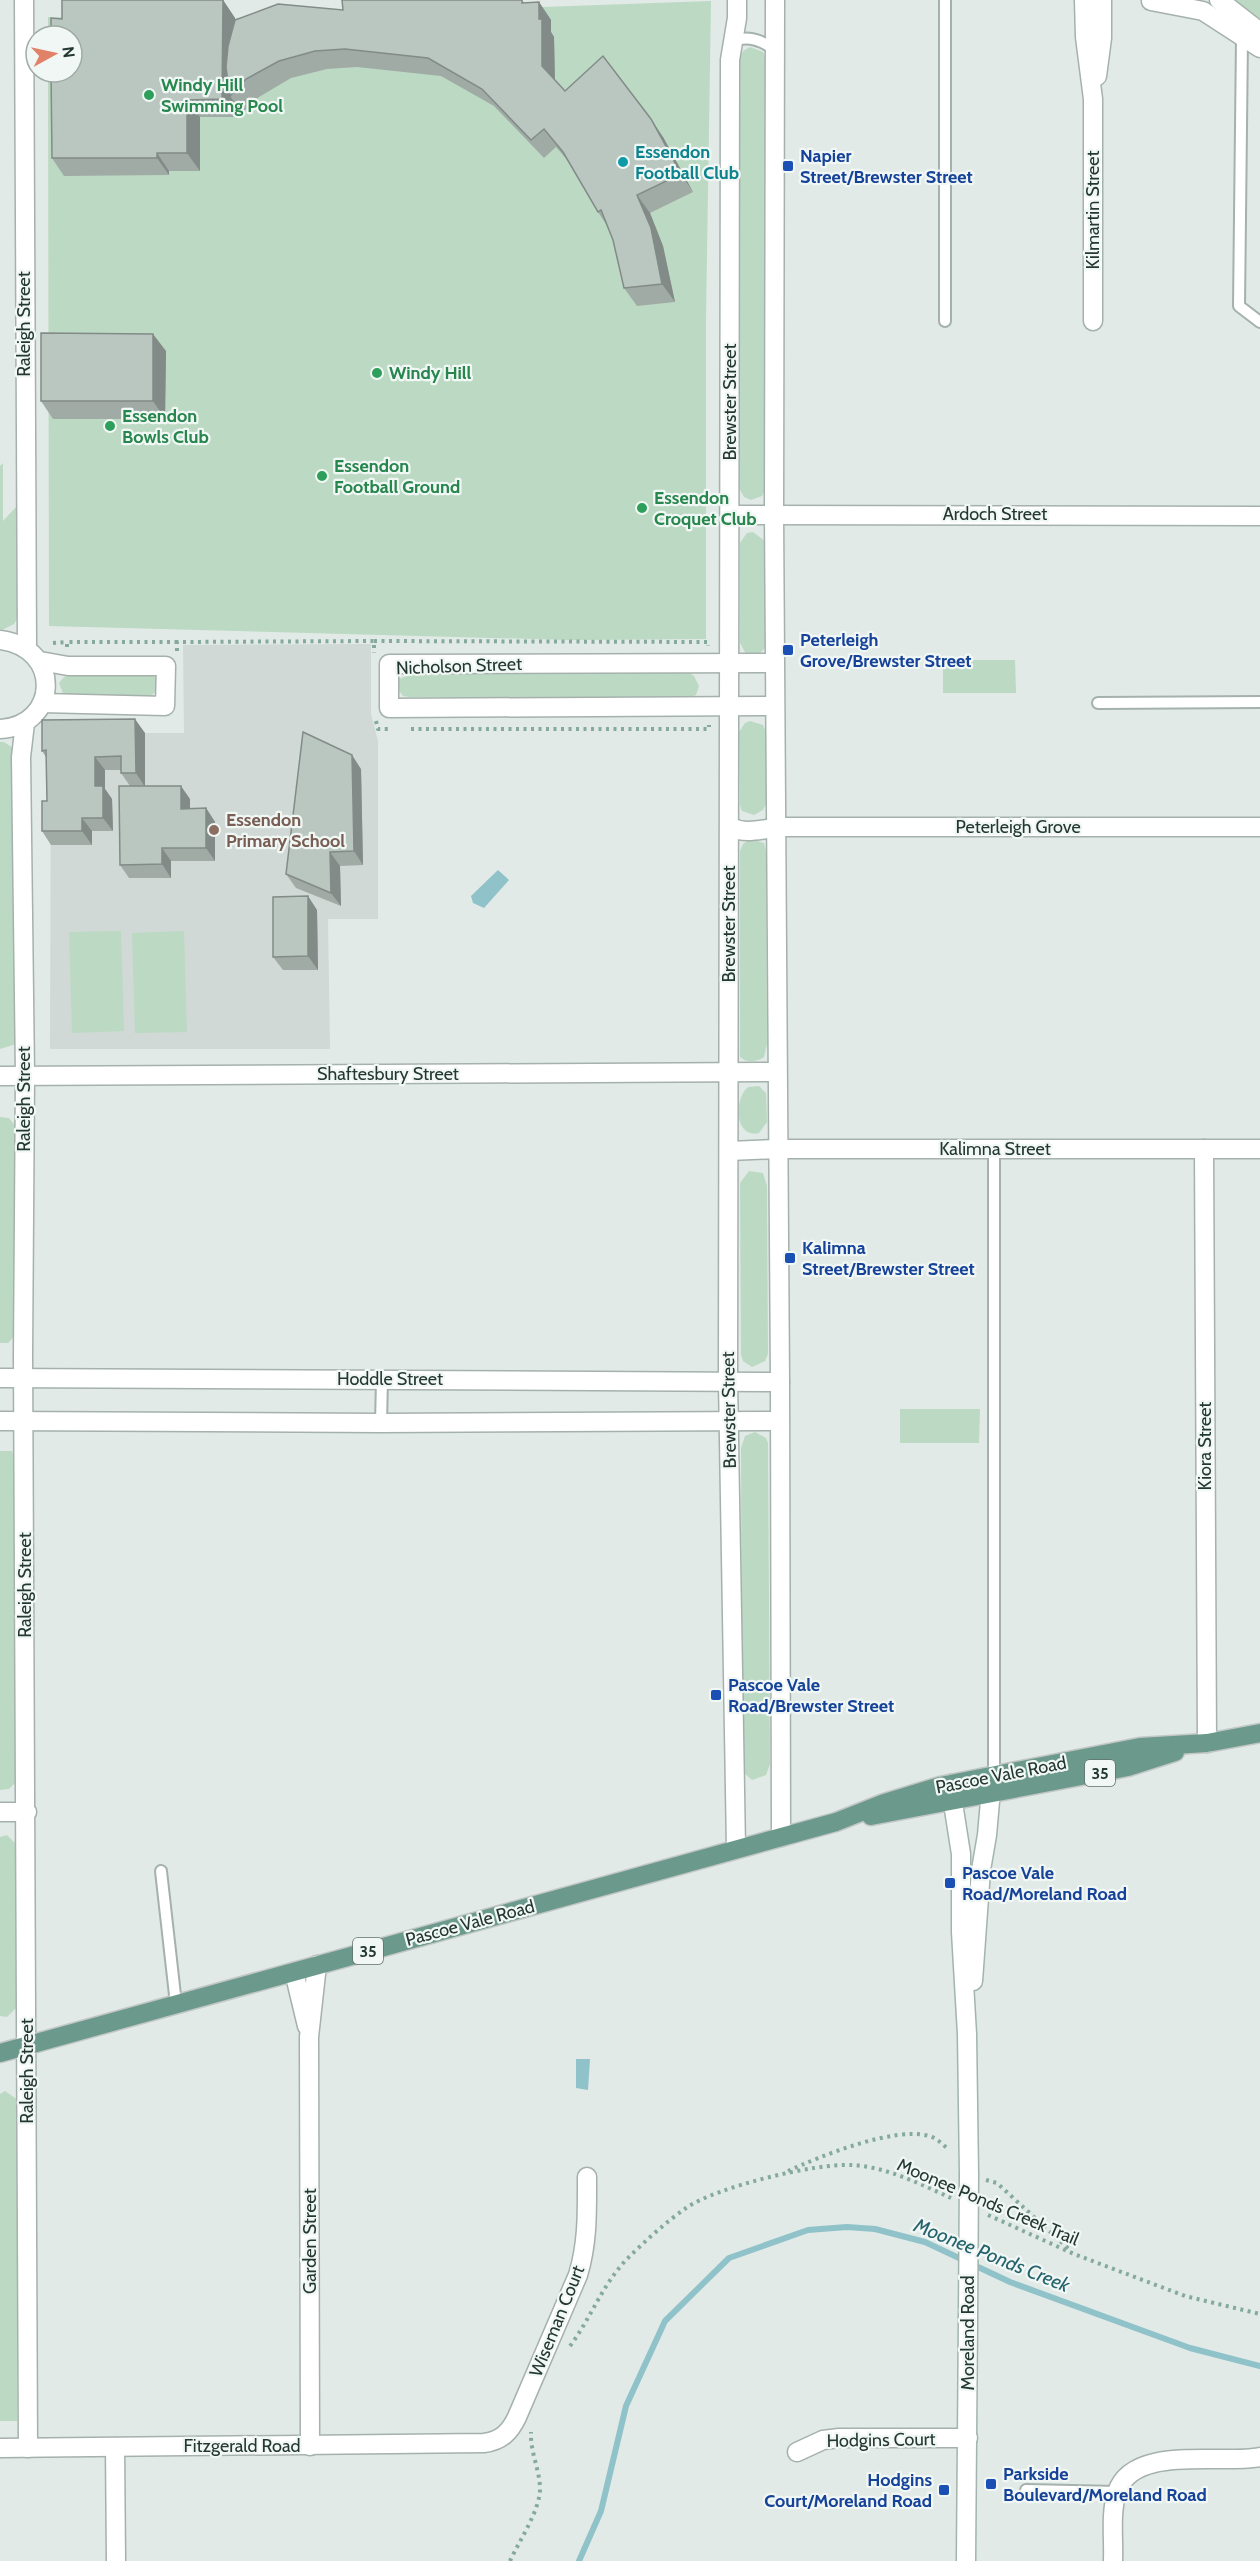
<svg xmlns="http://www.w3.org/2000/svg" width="1260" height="2561" viewBox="0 0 1260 2561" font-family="Cabin,sans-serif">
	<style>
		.built { fill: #d0d9d5 }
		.green { fill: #bcd9c3 }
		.water { fill: #8fc2c9 }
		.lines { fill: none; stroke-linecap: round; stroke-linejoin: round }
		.stream { stroke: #8fc2c9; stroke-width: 6 }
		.service-casing { stroke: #a5b1ac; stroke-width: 14 }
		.minor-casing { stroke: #a5b1ac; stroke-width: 21 }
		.tertiary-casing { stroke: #a5b1ac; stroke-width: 21 }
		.secondary-casing { stroke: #a2b4ad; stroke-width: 21 }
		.primary-casing { stroke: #c2c7c6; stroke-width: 21 }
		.path { stroke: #85aa9d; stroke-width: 4; stroke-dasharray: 3 4.5; stroke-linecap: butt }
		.service { stroke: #fff; stroke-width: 10 }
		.minor { stroke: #fff; stroke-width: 18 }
		.tertiary { stroke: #fff; stroke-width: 18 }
		.secondary { stroke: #fff; stroke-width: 18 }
		.primary { stroke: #6b9a8c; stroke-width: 18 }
		.secondary-bridge-casing { stroke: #a2b4ad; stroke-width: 21; stroke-linecap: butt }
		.secondary-bridge { stroke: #fff; stroke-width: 18 }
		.wall { fill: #a0aba6 }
		.shaded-wall { fill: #828b87 }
		.building { fill: #bac7c1; stroke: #828b87; stroke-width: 1.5 }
		.leisure-dot { fill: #2e9e5b; stroke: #f1f7f4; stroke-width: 2 }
		.culture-dot { fill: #0f9aa8; stroke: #f1f7f4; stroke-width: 2 }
		.transit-dot { fill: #1a4fb4; stroke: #f1f7f4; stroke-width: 2 }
		.education-dot { fill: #8d6e63; stroke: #f1f7f4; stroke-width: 2 }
		.labels { text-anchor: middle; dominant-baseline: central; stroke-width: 4.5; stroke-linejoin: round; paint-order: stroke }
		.shield { fill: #f1f7f4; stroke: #62716c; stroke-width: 1.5 }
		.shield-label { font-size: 16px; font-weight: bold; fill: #243832 }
		.leisure-label { font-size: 18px; font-weight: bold; fill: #27864d; stroke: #f1f7f4; text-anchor: start }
		.culture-label { font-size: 18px; font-weight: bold; fill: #0d838f; stroke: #f1f7f4; text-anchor: start }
		.transit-label { font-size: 18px; font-weight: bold; fill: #164399; stroke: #f1f7f4; text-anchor: start }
		.street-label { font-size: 18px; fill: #243832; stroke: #f1f7f4 }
		.education-label { font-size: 18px; font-weight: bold; fill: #785e54; stroke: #f1f7f4; text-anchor: start }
		.water-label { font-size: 20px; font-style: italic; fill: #25636d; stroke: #f1f7f4 }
	</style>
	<rect width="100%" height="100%" fill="#e1eae6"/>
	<polygon class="built" points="371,644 371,714 378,741 378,919 328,919 330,1049 50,1049 51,733 184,733 183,645"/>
	<g class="green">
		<polygon points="1231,0 1260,0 1260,24"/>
		<polygon points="711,1 706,318 706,639 570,640 49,626 48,72 72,72 72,36 48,36 48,17 235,18"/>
		<polygon points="750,47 763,52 766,60 767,486 762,496 751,500 744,497 739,488 740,59 743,51"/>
		<polygon points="3,463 3,521 17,506 18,617 14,624 2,630 0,629 0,466"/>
		<polygon points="753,532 765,541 766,647 758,655 746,654 740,643 740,543 747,533"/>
		<polygon points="943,660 1015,660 1016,693 943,693"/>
		<polygon points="689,673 694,676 699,686 696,695 688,698 409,697 403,696 397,688 399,679 412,674"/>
		<polygon points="71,674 152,675 156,678 158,689 150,697 64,696 59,683 64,677"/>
		<polygon points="750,721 763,725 766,732 767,802 763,810 754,815 742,811 740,805 739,732 745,723"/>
		<polygon points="0,742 4,742 13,748 16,1044 0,1049"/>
		<path d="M 750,839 L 764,843 L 766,852 L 767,1044 L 764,1057 C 758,1062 746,1063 740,1057 L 740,851 L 743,844 Z"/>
		<polygon points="121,931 124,1031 72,1033 69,932"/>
		<polygon points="184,931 187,1032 135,1033 132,933"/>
		<path d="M 759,1086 L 766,1093 L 767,1122 L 759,1133 C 734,1139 734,1098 748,1087 Z"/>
		<polygon points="0,1117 9,1118 18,1129 18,1332 8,1343 0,1343"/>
		<polygon points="749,1171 763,1173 767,1186 768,1354 765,1361 752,1367 743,1361 741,1355 740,1183"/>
		<polygon points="900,1409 980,1409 979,1443 900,1443"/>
		<polygon points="755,1432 766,1438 768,1443 770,1764 766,1775 752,1780 744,1773 742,1766 741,1448 745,1436"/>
		<polygon points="0,1451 12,1451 15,1461 18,1780 9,1789 0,1790"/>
		<polygon points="7,1835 15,1843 17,2007 7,2017 0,2016 0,1837"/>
		<polygon points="5,2091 18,2100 17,2421 0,2421 0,2094"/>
	</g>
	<g class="water">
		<polygon points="498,870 509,880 484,908 473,903 471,896"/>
		<polygon points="576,2059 590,2059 588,2090 576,2088"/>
	</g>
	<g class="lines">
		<polyline class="stream" points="579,2561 601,2511 626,2406 665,2321 729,2258 808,2230 847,2227 875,2229 925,2242 1010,2282 1190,2348 1260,2366"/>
		<g class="service-casing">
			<g id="service">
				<polyline points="1242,38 1239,306 1260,322"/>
				<path d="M 733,41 C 748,35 763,41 775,50"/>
				<polyline points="945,321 945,0"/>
				<polyline points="1098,703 1260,702"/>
				<polyline points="381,1423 382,1380"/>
				<polyline points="994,1775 994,1149"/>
				<polyline points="161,1871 176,2004"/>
				<polyline points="1026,2490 1118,2492"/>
			</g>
		</g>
		<g class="minor-casing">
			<g id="minor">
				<polyline points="24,0 27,647"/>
				<polyline points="775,0 774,515 780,1382 781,1837"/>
				<polyline points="1084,0 1085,37 1093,99 1093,321"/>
				<polyline points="1097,76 1102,38 1102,0"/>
				<polyline points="730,515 1260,516"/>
				<path d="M 0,640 C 63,648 59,726 0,729"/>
				<polyline points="40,661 68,666 166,666 165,706 42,703"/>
				<polyline points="774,663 389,664 389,708 774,706"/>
				<polyline points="25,723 21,757 25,1075 23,1356 28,2448"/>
				<path d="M 730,827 C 749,836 766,827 785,827 L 1260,827"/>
				<polyline points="0,1076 777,1072"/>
				<polyline points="1204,1149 1207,1743"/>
				<polyline points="729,1151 777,1149 1260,1149"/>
				<polyline points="0,1378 780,1382"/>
				<polyline points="0,1421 381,1423 779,1421"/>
				<polyline points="0,1812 27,1812"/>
				<polyline points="736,1849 728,1381 730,60 737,18 737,0"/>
				<polyline points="294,1972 307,2026"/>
				<polyline points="310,2446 309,2037 317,1965"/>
				<polyline points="115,2447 116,2561"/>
				<path d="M 0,2448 L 484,2443 C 501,2441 510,2432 517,2417 L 578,2275 C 588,2242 587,2211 587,2177"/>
				<polyline points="797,2452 823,2440 839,2438 968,2438"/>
				<path d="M 1113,2561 C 1114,2539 1110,2514 1117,2492 C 1133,2444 1220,2465 1260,2457"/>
			</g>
		</g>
		<g class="tertiary-casing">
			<g id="tertiary">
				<polyline points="1219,0 1260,32"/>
				<polyline points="1151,1 1203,11 1260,48"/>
			</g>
		</g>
		<g class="secondary-casing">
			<g id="secondary">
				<polyline points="950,1784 961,1854 961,1932 967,2034 969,2175"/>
				<polyline points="973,1981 981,1870 987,1835 992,1779"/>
				<polyline points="966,2561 968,2318"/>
			</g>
		</g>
		<g class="primary-casing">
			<g id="primary">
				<polyline points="871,1816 1128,1767 1175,1752"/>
				<polyline points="0,2053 836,1822 884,1803 940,1786 1140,1747 1207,1743 1260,1733"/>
			</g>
		</g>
		<g class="path">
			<polyline points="374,641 708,642 708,646"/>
			<polyline points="53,643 67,642"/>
			<polyline points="67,647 67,642 177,642"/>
			<polyline points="177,651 177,642 374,641 374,653"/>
			<polyline points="376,721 378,729 392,729"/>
			<polyline points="411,729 709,729 709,725"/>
			<path d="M 788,2171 C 821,2156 894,2126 929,2136 C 937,2138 942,2144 948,2149"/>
			<polyline points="986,2180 997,2183 1071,2251"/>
			<polyline points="988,2215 1074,2254 1185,2296 1260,2314"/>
			<path d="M 570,2346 C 591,2318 602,2285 627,2259 C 644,2242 666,2222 686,2208 C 716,2187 815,2163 852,2165 C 887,2167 920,2184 951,2198"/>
			<path d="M 510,2561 C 519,2541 541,2509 540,2487 C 539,2468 530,2451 531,2432"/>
		</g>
		<use href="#service" class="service"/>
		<use href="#minor" class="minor"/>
		<use href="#tertiary" class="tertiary"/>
		<use href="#secondary" class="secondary"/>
		<use href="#primary" class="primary"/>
		<g class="secondary-bridge-casing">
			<polyline id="secondary-bridge" points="968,2318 969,2175"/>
		</g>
		<use href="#secondary-bridge" class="secondary-bridge"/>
	</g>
	<g class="wall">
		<polygon points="223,0 235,18 235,21 343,10 522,0 524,3 539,2 551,20 551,32 554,37 555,80 565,91 663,137 693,192 650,213 663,246 675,302 637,306 624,288 613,240 606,224 598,212 569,162 556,147 544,158 494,106 441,76 357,67 327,69 291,78 259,97 242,113 235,103 235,117 200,117 200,171 169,171 169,175 64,176 52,158 62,19"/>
		<polygon points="166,351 165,419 53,419 41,401"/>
		<polygon points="145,733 145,786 190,799 190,809 206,808 215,822 215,861 171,861 171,878 129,878 120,865 130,786 121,773 121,770 105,770 105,789 112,799 113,831 92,831 92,845 51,845 42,831 47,801 46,757 42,751"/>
		<polygon points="361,769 363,865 340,866 341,906 296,888 286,874"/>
		<polygon points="317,910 318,970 283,970 273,957"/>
	</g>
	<g class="shaded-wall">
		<polygon points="223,0 235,18 235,90 230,96 235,103 235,117 222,99"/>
		<polygon points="539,2 551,20 551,32 554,37 555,84 542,66 539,19"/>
		<polygon points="187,100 200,117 200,171 187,153"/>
		<polygon points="651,119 663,137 693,192 681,174"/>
		<polygon points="157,153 169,171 169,175 157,158"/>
		<polygon points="637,195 650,213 663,246 675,302 662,284"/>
		<polygon points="153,334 166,351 165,419 153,401"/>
		<polygon points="135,719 145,733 145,787 136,773"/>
		<polygon points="352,755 361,769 363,865 354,851"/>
		<polygon points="95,757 105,770 105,789 112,799 113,831 103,818 95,786"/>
		<polygon points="181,786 190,799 190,822 181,809"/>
		<polygon points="206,808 215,822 215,861 206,848"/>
		<polygon points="82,818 92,831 92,845 82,831"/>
		<polygon points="162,848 171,861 171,878 162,864"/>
		<polygon points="330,852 340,866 341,906 331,893"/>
		<polygon points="308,896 317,910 318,970 308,956"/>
	</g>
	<g class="building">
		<polygon points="62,0 223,0 222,99 187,100 187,153 157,153 157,158 52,158 51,72 72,72 72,36 51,36 51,18 62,19"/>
		<polygon points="342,0 522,0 522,3 539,2 539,19 542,19 542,66 565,91 603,56 651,119 681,174 637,195 651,228 662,284 624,288 613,240 601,210 598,212 563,152 544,129 531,140 482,89 428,58 345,49 315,51 279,61 246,79 230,96 226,67 228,46 235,20 278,4 343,10"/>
		<polygon points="41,333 153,334 153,401 41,401"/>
		<polygon points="135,719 136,773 121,773 121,756 95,757 95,786 103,786 103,818 82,818 82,831 42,831 42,801 47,801 46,750 42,751 42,720"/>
		<polygon points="303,732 352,755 354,851 330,852 331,893 286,874"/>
		<polygon points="119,786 181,786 181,809 206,808 206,848 162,848 162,864 120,865"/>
		<polygon points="308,896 308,956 273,957 273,897"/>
	</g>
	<g class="leisure-dot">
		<circle cx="149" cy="95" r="6"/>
		<circle cx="377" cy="373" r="6"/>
		<circle cx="110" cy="426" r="6"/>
		<circle cx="322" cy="476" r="6"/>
		<circle cx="642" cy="508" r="6"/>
	</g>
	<circle class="culture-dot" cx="623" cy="162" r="6"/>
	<g class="transit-dot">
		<rect x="782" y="160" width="12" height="12" rx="3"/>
		<rect x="782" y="644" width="12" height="12" rx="3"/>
		<rect x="784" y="1252" width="12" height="12" rx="3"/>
		<rect x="710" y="1689" width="12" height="12" rx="3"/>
		<rect x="944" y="1877" width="12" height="12" rx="3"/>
		<rect x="985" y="2478" width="12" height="12" rx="3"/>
		<rect x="938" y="2484" width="12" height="12" rx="3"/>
	</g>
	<circle class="education-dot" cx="214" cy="830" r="6"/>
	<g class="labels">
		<g class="shield">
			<rect x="1085" y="1760" width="30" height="26" rx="4.5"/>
			<rect x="353" y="1938" width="30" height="26" rx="4.5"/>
		</g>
		<g class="shield-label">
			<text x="1100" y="1773">35</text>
			<text x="368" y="1951">35</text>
		</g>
		<g class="leisure-label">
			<text x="161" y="85">Windy Hill<tspan x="161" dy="21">Swimming Pool</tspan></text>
			<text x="389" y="373">Windy Hill</text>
			<text x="122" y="416">Essendon<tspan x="122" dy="21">Bowls Club</tspan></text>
			<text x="334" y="466">Essendon<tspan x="334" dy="21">Football Ground</tspan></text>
			<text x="654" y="498">Essendon<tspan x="654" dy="21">Croquet Club</tspan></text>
		</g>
		<g class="culture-label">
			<text x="635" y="152">Essendon<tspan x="635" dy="21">Football Club</tspan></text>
		</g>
		<g class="transit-label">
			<text x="800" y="156">Napier<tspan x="800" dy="21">Street/Brewster Street</tspan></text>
			<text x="800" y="640">Peterleigh<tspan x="800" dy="21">Grove/Brewster Street</tspan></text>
			<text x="802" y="1248">Kalimna<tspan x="802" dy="21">Street/Brewster Street</tspan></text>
			<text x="728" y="1685">Pascoe Vale<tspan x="728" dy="21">Road/Brewster Street</tspan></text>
			<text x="962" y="1873">Pascoe Vale<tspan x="962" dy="21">Road/Moreland Road</tspan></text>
			<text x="1003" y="2474">Parkside<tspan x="1003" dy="21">Boulevard/Moreland Road</tspan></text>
			<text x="932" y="2480" text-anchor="end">Hodgins<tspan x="932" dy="21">Court/Moreland Road</tspan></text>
		</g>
		<g class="street-label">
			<text transform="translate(1093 210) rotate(-90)">Kilmartin Street</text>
			<text transform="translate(24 324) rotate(-90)">Raleigh Street</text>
			<text transform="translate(730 402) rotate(-90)">Brewster Street</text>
			<text x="995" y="514">Ardoch Street</text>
			<text transform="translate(459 666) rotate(-2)">Nicholson Street</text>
			<text x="1018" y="827">Peterleigh Grove</text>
			<text transform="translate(729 924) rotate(-90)">Brewster Street</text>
			<text x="388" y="1074">Shaftesbury Street</text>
			<text transform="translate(24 1099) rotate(-90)">Raleigh Street</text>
			<text x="995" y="1149">Kalimna Street</text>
			<text x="390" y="1379">Hoddle Street</text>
			<text transform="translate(729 1410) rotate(-91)">Brewster Street</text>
			<text transform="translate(1205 1446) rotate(-90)">Kiora Street</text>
			<text transform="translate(25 1585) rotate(-90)">Raleigh Street</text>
			<text transform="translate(1001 1775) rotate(-11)">Pascoe Vale Road</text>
			<text transform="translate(470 1923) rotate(-15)">Pascoe Vale Road</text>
			<text transform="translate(27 2071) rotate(-90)">Raleigh Street</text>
			<text transform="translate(988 2202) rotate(23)">Moonee Ponds Creek Trail</text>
			<text transform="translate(310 2241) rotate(-90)">Garden Street</text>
			<text transform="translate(557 2321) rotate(-68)">Wiseman Court</text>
			<text transform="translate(968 2333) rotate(-90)">Moreland Road</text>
			<text transform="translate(881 2440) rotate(-1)">Hodgins Court</text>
			<text x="242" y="2446">Fitzgerald Road</text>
		</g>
		<g class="education-label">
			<text x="226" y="820">Essendon<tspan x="226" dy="21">Primary School</tspan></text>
		</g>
		<g class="water-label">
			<text transform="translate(992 2255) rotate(22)">Moonee Ponds Creek</text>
		</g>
	</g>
	<g transform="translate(54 54) rotate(82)"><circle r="28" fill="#f1f7f4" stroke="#9faba6" stroke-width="1.5"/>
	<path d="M0-4.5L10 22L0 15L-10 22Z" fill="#e18168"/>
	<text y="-9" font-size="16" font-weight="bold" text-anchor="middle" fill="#243832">N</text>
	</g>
</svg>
